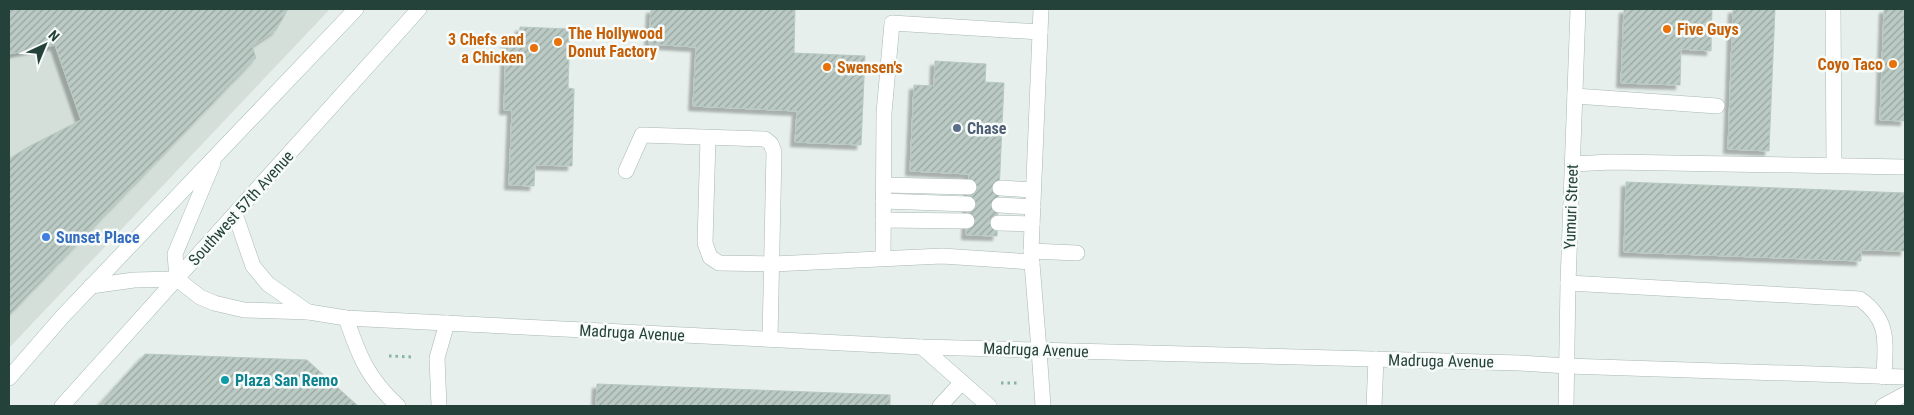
<svg xmlns="http://www.w3.org/2000/svg" width="1914" height="415" viewBox="0 0 1914 415" font-family="'Roboto Condensed',sans-serif">
	<style>
		.built { fill: #d4dfda }
		.building { fill: url(#building-hatch); stroke: #b8c9c2; filter: url(#shadow) }
		.lines { fill: none; stroke-linecap: round; stroke-linejoin: round }
		.lane-casing { stroke: #a8b8b2; stroke-width: 16 }
		.street-casing { stroke: #a8b8b2; stroke-width: 16 }
		.secondary-casing { stroke: #a4bbb3; stroke-width: 16 }
		.path { stroke: #86b3a5; stroke-width: 3; stroke-dasharray: 2.5 4; stroke-linecap: butt }
		.lane { stroke: #fff; stroke-width: 15 }
		.street { stroke: #fff; stroke-width: 15 }
		.secondary { stroke: #fff; stroke-width: 15 }
		.food-dot { fill: #e8710a; stroke: #f7fbf9; stroke-width: 2 }
		.service-dot { fill: #5c6f8a; stroke: #f7fbf9; stroke-width: 2 }
		.shop-dot { fill: #3f7fe0; stroke: #f7fbf9; stroke-width: 2 }
		.culture-dot { fill: #0f9aa8; stroke: #f7fbf9; stroke-width: 2 }
		.labels { text-anchor: middle; dominant-baseline: central; stroke-width: 5; stroke-linejoin: round; paint-order: stroke }
		.food-label { font-size: 16px; font-weight: bold; fill: #c56008; stroke: #f7fbf9; text-anchor: start }
		.service-label { font-size: 16px; font-weight: bold; fill: #4e5e75; stroke: #f7fbf9; text-anchor: start }
		.street-label { font-size: 16px; fill: #24423a; stroke: #f7fbf9 }
		.shop-label { font-size: 16px; font-weight: bold; fill: #366cbe; stroke: #f7fbf9; text-anchor: start }
		.culture-label { font-size: 16px; font-weight: bold; fill: #0d838f; stroke: #f7fbf9; text-anchor: start }
	</style>
	<defs>
		<pattern id="building-hatch" width="6" height="6" patternUnits="userSpaceOnUse" patternTransform="scale(1.25)"><rect width="6" height="6" fill="#bbcac4"/><path d="M-1 1l2-2M0 6l6-6M5 7l2-2" fill="none" stroke="#98a6a0"/></pattern>
		<filter id="shadow"><feDropShadow dx="-4.5" dy="4.5" stdDeviation="1" flood-color="#0004"/></filter>
	</defs>
	<rect width="100%" height="100%" fill="#e6efeb"/>
	<polygon class="built" points="9,9 330,9 9,348"/>
	<g class="building">
		<polygon points="9,9 288,9 276,30 252,46 256,58 9,315 9,159 28,147 81,120 55,45 9,54"/>
		<polygon points="651,9 795,9 794,53 865,56 861,145 795,142 797,111 693,106 696,47 649,44"/>
		<polygon points="1624,9 1712,9 1711,51 1681,49 1680,85 1621,83"/>
		<polygon points="1733,9 1775,9 1769,151 1728,149"/>
		<polygon points="1884,9 1905,9 1905,121 1880,120"/>
		<polygon points="520,27 570,29 568,88 574,89 572,166 535,165 534,186 509,185 512,110 504,110 506,42 519,43"/>
		<polygon points="935,61 986,64 985,82 1004,83 997,236 966,235 969,174 910,171 914,85 934,86"/>
		<polygon points="1626,182 1905,193 1905,251 1861,250 1861,261 1624,252"/>
		<polygon points="145,354 307,360 358,406 98,406"/>
		<polygon points="597,384 890,395 890,406 596,406"/>
	</g>
	<g class="lines">
		<g class="lane-casing">
			<g id="lane">
				<polyline points="1833,9 1834,165"/>
				<polyline points="1575,96 1717,106"/>
				<polyline points="708,138 705,243 710,257 719,263 773,264 942,256 1032,262"/>
				<polyline points="1573,164 1611,162 1905,167"/>
				<polyline points="626,171 642,135 765,139 771,144 774,152 770,339"/>
				<polyline points="884,185 969,187"/>
				<polyline points="1000,188 1033,190"/>
				<polyline points="883,201 968,204"/>
				<polyline points="999,205 1033,207"/>
				<polyline points="883,220 967,221"/>
				<polyline points="998,223 1032,224"/>
				<polyline points="1031,251 1077,253"/>
				<polyline points="883,258 884,113 892,23 1040,32"/>
				<path d="M 1568,283 L 1860,299 C 1891,321 1885,344 1884,377"/>
				<polyline points="1039,350 1031,251 1041,9"/>
				<polyline points="940,406 962,382"/>
				<polyline points="1374,406 1376,359"/>
			</g>
		</g>
		<g class="street-casing">
			<g id="street">
				<polyline points="235,214 253,266 268,284 308,312"/>
				<polyline points="177,279 200,297 214,303 244,310 309,312 346,318 922,347 1520,363 1567,366 1905,377"/>
				<path d="M 346,318 C 359,356 368,379 398,406"/>
				<polyline points="922,347 989,406"/>
				<polyline points="1039,350 1043,406"/>
				<polyline points="439,406 437,358 447,323"/>
				<polyline points="1566,406 1568,283 1578,9"/>
				<polyline points="1883,406 1905,394"/>
			</g>
		</g>
		<g class="secondary-casing">
			<g id="secondary">
				<polyline points="177,279 175,254 213,163"/>
				<polyline points="91,286 134,280 177,279"/>
				<polyline points="9,378 62,317 356,9"/>
				<polyline points="62,406 419,9"/>
			</g>
		</g>
		<g class="path">
			<polyline points="389,356 413,357"/>
			<polyline points="1001,383 1017,383"/>
		</g>
		<use href="#lane" class="lane"/>
		<use href="#street" class="street"/>
		<use href="#secondary" class="secondary"/>
	</g>
	<g class="food-dot">
		<circle cx="1667" cy="29" r="5"/>
		<circle cx="558" cy="42" r="5"/>
		<circle cx="534" cy="48" r="5"/>
		<circle cx="1893" cy="64" r="5"/>
		<circle cx="827" cy="67" r="5"/>
	</g>
	<circle class="service-dot" cx="957" cy="128" r="5"/>
	<circle class="shop-dot" cx="46" cy="237" r="5"/>
	<circle class="culture-dot" cx="225" cy="380" r="5"/>
	<g class="labels">
		<g class="food-label">
			<text x="1677" y="29">Five Guys</text>
			<text x="568" y="33">The Hollywood<tspan x="568" dy="18">Donut Factory</tspan></text>
			<text x="524" y="39" text-anchor="end">3 Chefs and<tspan x="524" dy="18">a Chicken</tspan></text>
			<text x="1883" y="64" text-anchor="end">Coyo Taco</text>
			<text x="837" y="67">Swensen's</text>
		</g>
		<g class="service-label">
			<text x="967" y="128">Chase</text>
		</g>
		<g class="street-label">
			<text transform="translate(1571 207) rotate(-88)">Yumuri Street</text>
			<text transform="translate(241 208) rotate(-48)">Southwest 57th Avenue</text>
			<text transform="translate(632 333) rotate(3)">Madruga Avenue</text>
			<text transform="translate(1036 350) rotate(2)">Madruga Avenue</text>
			<text transform="translate(1441 361) rotate(1)">Madruga Avenue</text>
		</g>
		<g class="shop-label">
			<text x="56" y="237">Sunset Place</text>
		</g>
		<g class="culture-label">
			<text x="235" y="380">Plaza San Remo</text>
		</g>
	</g>
	<rect width="1914" height="415" fill="none" stroke="#24423a" stroke-width="20"/>
	<g transform="translate(45 45) rotate(44)" stroke="#f7fbf9" stroke-width="4" paint-order="stroke">
	<path d="M0-4L9 19L0 12L-9 19Z" fill="#24423a"/>
	<text y="-8" font-size="14" font-weight="bold" text-anchor="middle" fill="#24423a">N</text>
	</g>
</svg>
